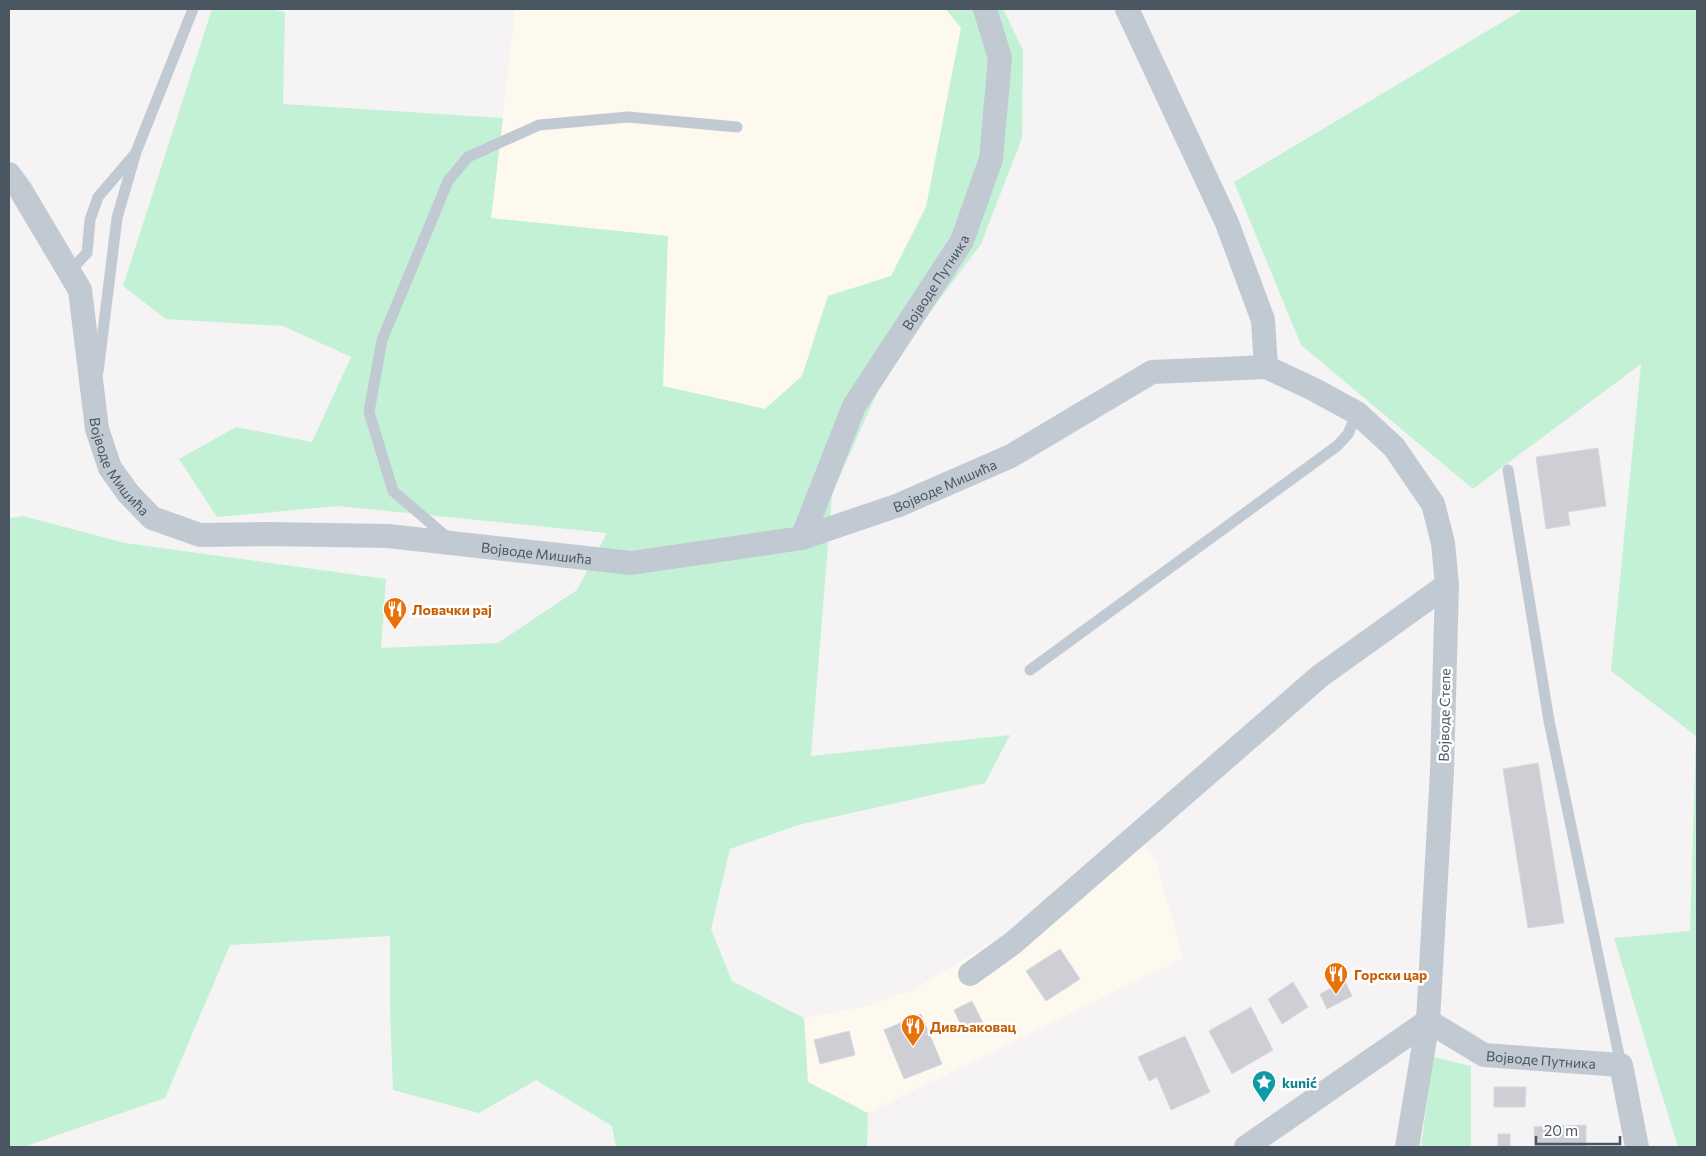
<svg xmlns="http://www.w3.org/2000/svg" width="1706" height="1156" viewBox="0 0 1706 1156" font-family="Commissioner,sans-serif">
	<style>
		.commercial { fill: #fdf9ef }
		.green { fill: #c3f1d5 }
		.building { fill: #cdcfd5; stroke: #d7d9de }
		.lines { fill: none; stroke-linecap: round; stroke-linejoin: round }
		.lane { stroke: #c1cad2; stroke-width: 11 }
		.street { stroke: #c1cad2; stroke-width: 24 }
		.labels { text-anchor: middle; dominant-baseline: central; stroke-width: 5; stroke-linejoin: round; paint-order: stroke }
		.street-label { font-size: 14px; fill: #4a5661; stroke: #fff }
		.food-label { font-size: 14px; font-weight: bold; fill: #c56008; stroke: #fff; text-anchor: start }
		.culture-label { font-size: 14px; font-weight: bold; fill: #0d838f; stroke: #fff; text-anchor: start }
	</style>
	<rect width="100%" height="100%" fill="#f5f3f3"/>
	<g class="commercial">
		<polygon points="515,9 946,9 961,28 926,207 891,276 828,296 802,376 765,409 663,386 668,236 491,218"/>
		<polygon points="1132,830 1156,861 1183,958 868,1113 808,1082 804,1018 867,1006 914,989 1018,927"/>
	</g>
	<g class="green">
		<polygon points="212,9 270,9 285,12 283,104 503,118 491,218 668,236 663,386 765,409 802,376 828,296 891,276 926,207 961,28 946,9 1003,9 1023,50 1022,138 981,244 888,368 832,494 811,756 1010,735 985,783 798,825 730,849 711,929 732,981 804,1018 808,1082 868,1113 867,1147 616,1147 612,1126 536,1080 479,1113 393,1090 390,1009 390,936 230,945 165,1098 23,1147 9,1147 9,518 23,516 125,543 386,579 381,648 498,643 577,590 607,533 338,506 217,517 179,459 236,427 312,442 351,357 283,326 166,319 123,286"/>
		<polygon points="1524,9 1697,9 1697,1147 1678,1147 1614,938 1690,931 1696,736 1611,671 1641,364 1473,489 1301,345 1234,182"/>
		<polygon points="1433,1057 1471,1066 1471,1147 1421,1147"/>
	</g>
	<g class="building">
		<polygon points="1598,448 1606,506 1568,512 1570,525 1546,529 1536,457"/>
		<polygon points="1538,763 1564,923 1528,928 1503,769"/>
		<polygon points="1060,949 1080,979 1046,1001 1026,971"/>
		<polygon points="1345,981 1352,996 1327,1009 1320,994"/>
		<polygon points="1293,982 1308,1007 1282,1024 1268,999"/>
		<polygon points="972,1001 984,1025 965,1034 954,1010"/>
		<polygon points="1251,1007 1273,1050 1232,1074 1209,1031"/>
		<polygon points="921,1014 942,1064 904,1079 884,1030"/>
		<polygon points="849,1031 855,1055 820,1064 814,1040"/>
		<polygon points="1185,1036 1210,1092 1171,1110 1157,1077 1149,1081 1138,1057"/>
		<polygon points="1494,1087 1526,1087 1525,1107 1494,1107"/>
		<polygon points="1586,1125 1586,1147 1535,1147 1534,1127"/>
		<rect x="1498" y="1134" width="12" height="13"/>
	</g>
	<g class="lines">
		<g class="lane">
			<polyline points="69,272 87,253 90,220 98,197 134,155"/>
			<polyline points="98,372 117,218 136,152 193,9"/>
			<polyline points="1508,470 1549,721 1621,1065"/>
			<polyline points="448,538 393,491 369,412 382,340 448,181 468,157 539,125 628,117 737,127"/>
			<polyline points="1030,670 1337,446 1348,434 1357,413"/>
		</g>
		<g class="street">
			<polyline points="1127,9 1227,223 1263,320 1266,367"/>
			<path id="s1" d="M 9,174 L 20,189 L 80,290 L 97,429 L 110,468 L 128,493 L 152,518 L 200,535 L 265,534 L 388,536 L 631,563 L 802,538 L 899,505 L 1011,456 L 1152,372 L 1266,367 L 1313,389 L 1357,413 L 1394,447 L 1433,504 L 1443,543 L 1447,585 L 1442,771 L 1428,1021 L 1407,1147"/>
			<path id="s2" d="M 802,538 L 854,406 L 962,241 L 991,159 L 1000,58 L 985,9"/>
			<polyline points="970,974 1013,943 1320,676 1447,585"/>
			<path id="s3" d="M 1246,1147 L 1428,1021 L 1484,1055 L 1621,1065 L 1637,1147"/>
		</g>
	</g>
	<defs>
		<g id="restaurant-pin" transform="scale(1.25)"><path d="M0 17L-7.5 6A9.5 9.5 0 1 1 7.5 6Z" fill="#e8710a" stroke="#fff"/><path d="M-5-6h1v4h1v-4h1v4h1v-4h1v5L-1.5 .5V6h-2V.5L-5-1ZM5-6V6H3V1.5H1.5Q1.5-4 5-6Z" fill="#fff"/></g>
		<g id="sight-pin" transform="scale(1.25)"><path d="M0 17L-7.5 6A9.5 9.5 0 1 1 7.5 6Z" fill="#0f9aa8" stroke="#fff"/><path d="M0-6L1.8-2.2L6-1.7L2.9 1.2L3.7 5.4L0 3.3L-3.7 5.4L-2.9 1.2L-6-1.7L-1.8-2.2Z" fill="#fff"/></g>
	</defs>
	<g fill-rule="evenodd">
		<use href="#restaurant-pin" x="395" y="609"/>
		<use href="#restaurant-pin" x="1336" y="974"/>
		<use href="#restaurant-pin" x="913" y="1026"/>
		<use href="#sight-pin" x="1264" y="1082"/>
	</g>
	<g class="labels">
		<g class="street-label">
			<text stroke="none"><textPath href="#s2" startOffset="290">Војводе Путника</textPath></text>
			<text stroke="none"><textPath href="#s1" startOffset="320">Војводе Мишића</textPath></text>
			<text stroke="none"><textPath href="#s1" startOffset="1191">Војводе Мишића</textPath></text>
			<text stroke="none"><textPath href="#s1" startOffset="771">Војводе Мишића</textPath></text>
			<text transform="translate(1444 715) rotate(-89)">Војводе Степе</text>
			<text stroke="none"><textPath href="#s3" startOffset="344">Војводе Путника</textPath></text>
		</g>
		<g class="food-label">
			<text x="412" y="609">Ловачки рај</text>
			<text x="1354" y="974">Горски цар</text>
			<text x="930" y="1026">Дивљаковац</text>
		</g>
		<g class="culture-label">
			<text x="1282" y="1082">kunić</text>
		</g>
	</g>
	<rect width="1706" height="1156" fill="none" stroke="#4a5661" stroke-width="20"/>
	<path d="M1536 1136v8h84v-8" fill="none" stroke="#4a5661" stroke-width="2.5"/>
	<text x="1544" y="1136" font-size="15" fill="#4a5661" stroke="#ffffff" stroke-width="4" paint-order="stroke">20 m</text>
</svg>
